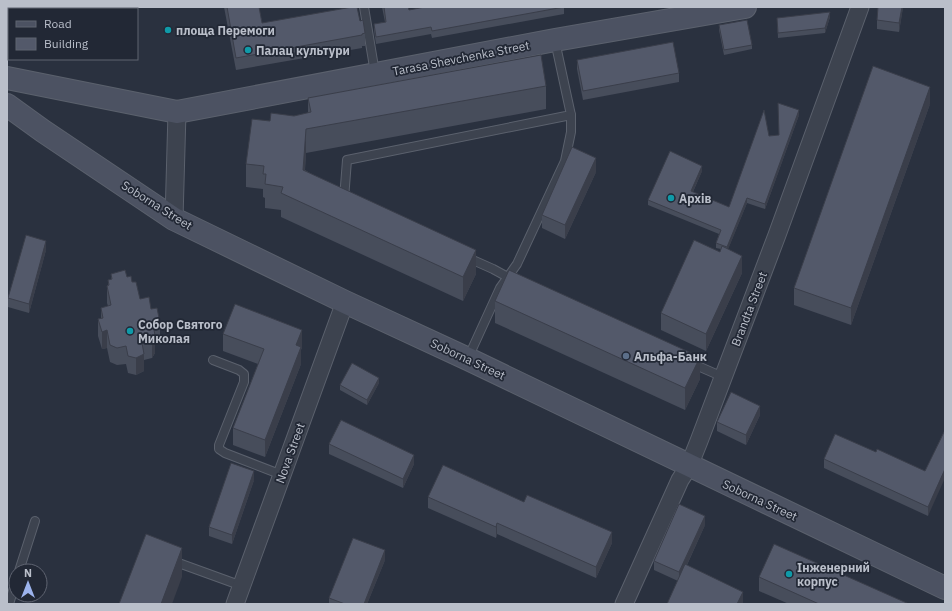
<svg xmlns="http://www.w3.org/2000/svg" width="952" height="611" viewBox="0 0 952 611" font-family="'IBM Plex Sans',sans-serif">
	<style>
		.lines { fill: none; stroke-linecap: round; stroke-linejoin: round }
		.lane-casing { stroke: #5b616d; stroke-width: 10 }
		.street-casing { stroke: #5b616d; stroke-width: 19 }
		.secondary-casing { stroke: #5b616d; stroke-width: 24 }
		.lane { stroke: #3d434f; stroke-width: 8 }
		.street { stroke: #3d434f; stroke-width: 17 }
		.secondary { stroke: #4c5262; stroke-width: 22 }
		.wall { fill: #474d5b }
		.shaded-wall { fill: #3a3e4a }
		.building { fill: #53596a; stroke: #3a3e4a }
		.culture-dot { fill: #0f9aa8; stroke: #222835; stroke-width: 1.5 }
		.service-dot { fill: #5c6f8a; stroke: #222835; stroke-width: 1.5 }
		.labels { text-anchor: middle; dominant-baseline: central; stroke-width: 3.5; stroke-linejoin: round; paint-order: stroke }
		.poi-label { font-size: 12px; font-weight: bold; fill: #babfca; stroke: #222835; text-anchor: start }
		.street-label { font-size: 12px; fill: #babfca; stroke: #222835 }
	</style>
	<rect width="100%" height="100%" fill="#2a313f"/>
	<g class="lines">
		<g class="lane-casing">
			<g id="lane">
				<polyline points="364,7 375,73"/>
				<polyline points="344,199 347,160 571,115 555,41"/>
				<polyline points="466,257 493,269 515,281"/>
				<polyline points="468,358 500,288 517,264 565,161 571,132 571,115"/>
				<polyline points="213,360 239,370 244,374 244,382 219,445 219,449 225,453 282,475"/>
				<polyline points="691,363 723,377"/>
				<polyline points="173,561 242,586"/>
				<polyline points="19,571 35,521"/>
				<polyline points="9,604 16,581"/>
			</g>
		</g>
		<g class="street-casing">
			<g id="street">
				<polyline points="30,9 30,7"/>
				<polyline points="174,219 177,112"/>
				<polyline points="235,604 345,302"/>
				<polyline points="624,604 680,480 689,466 699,441 777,235 860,7"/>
			</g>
		</g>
		<g class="secondary-casing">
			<g id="secondary">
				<polyline points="7,78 177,112 555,40 745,7"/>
				<polyline points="7,105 43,131 174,219 345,302 468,359 945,588"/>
			</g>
		</g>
		<use href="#lane" class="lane"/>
		<use href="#street" class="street"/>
		<use href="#secondary" class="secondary"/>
	</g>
	<g class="wall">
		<polygon points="224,7 259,7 262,23 360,21 365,33 365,46 362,46 362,48 236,70"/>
		<polygon points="382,7 408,7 409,10 564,7 564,14 432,38 431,34 376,44 374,31 374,24 385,22"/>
		<polygon points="903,7 899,32 877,29 877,20"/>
		<polygon points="830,17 825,33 778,38 777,18"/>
		<polygon points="719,25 752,45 752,49 724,55 719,30"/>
		<polygon points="577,60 679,73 679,82 583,100 577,69"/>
		<polygon points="546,86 546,109 306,153 305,170 476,274 463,301 281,217 281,210 265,208 265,198 263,197 263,189 246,187 246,164 270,121 308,113 308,98"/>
		<polygon points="930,104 851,325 794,305 794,288"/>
		<polygon points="799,115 765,209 747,203 728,249 742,273 706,351 661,330 661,313 720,252 721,249 716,248 716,243 719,234 648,205 648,200 702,171 693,192 729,207 769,136 779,135"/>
		<polygon points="596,172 565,239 542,228 542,215"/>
		<polygon points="46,250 29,313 8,307 8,298"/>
		<polygon points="111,274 127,277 132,282 140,299 151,309 160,323 160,341 155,342 155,353 152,358 144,360 144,371 136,375 128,373 126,364 117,365 110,362 107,348 102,349 98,336 98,319 101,318 101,308 108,306 107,303 107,286 108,285 108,280 111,280"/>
		<polygon points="495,301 700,379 685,410 495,323"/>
		<polygon points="223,334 302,347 301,350 301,364 265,457 233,445 233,428 258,364 223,351"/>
		<polygon points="379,383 367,405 340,390 340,385"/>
		<polygon points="760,415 746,445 717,431 717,422"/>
		<polygon points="945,430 928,516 824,468 824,459 876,452 925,471"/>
		<polygon points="329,444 414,464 403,488 329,454"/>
		<polygon points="254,480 232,544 209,536 209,527"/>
		<polygon points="428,497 524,502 612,543 596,578 497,534 496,538 428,508"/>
		<polygon points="705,525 687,565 743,604 678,581 654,570 654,561"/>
		<polygon points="385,560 367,604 329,604 329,598"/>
		<polygon points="759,577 909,604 789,604 759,591"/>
	</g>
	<g class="shaded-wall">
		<polygon points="902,7 903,7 903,8 899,32 899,23"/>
		<polygon points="830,12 830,17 825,33 825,28"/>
		<polygon points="930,87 930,104 851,325 851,308"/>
		<polygon points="799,110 799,115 765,209 765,204"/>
		<polygon points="306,129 306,153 303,193 303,170"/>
		<polygon points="596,158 596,172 565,239 565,225"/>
		<polygon points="702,166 702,171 691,196 691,191"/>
		<polygon points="747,198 747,203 727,252 727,247"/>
		<polygon points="46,241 46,250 29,313 29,304"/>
		<polygon points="476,250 476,274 463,301 463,277"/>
		<polygon points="742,256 742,273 706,351 706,334"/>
		<polygon points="107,330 107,348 102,349 102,332"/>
		<polygon points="302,330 302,347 301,350 301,364 265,457 265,440 296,345"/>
		<polygon points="155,335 155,353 152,358 152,341"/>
		<polygon points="144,354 144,371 136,375 136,358"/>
		<polygon points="700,357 700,379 685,410 685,388"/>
		<polygon points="379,378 379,383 367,405 367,400"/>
		<polygon points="760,406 760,415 746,445 746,435"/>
		<polygon points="414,455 414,464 403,488 403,479"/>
		<polygon points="945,469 945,478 928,516 928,507"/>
		<polygon points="254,471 254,480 232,544 232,535"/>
		<polygon points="705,516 705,525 679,582 679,572"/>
		<polygon points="497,523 497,534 496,538 496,527"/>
		<polygon points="612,532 612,543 596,578 596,567"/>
		<polygon points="182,548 182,577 172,604 161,604"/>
		<polygon points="385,550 385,560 367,604 364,604"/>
		<polygon points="743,592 743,604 737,604"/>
	</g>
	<g class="building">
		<polygon points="227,7 259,7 262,23 352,7 357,7 360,21 363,20 365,33 362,34 362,35 236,58"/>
		<polygon points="384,7 408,7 409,10 425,7 564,7 432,31 431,27 376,37 374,24 386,22"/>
		<polygon points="878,7 902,7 899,23 877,20"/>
		<polygon points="830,12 825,28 778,33 777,18"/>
		<polygon points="747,20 752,45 724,50 719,25"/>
		<polygon points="673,42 679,73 583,91 577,60"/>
		<polygon points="541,55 546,86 306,129 303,170 476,250 463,277 281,193 283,187 265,184 266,174 263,174 264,166 246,164 252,119 270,121 271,113 294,116 311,112 308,98"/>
		<polygon points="873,66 930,87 851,308 794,288"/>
		<polygon points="778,103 799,110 765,204 747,198 727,247 716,243 721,230 648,200 670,151 702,166 691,191 729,207 764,110 769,136 779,135"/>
		<polygon points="572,147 596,158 565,225 542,215"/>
		<polygon points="26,235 46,241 29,304 8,298"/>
		<polygon points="694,240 720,252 722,246 742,256 706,334 661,313"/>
		<polygon points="125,270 127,277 131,276 132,282 136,282 140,299 149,297 151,309 157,308 160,323 153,325 155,335 152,341 142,343 144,354 136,358 128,356 126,346 117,348 110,345 107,330 102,332 98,319 103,318 101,308 111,305 107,286 109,285 108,280 112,279 111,274"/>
		<polygon points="509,270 700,357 685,388 495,301"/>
		<polygon points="235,304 302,330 296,345 301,347 265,440 233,428 264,349 223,334"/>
		<polygon points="352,363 379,378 367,400 340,385"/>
		<polygon points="731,392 760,406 746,435 717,422"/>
		<polygon points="341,420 414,455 403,479 329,444"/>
		<polygon points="945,430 945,469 928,507 824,459 835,434 876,452 877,449 925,471"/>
		<polygon points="231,463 254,471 232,535 209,527"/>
		<polygon points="443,465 524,502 527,495 612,532 596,567 497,523 496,527 428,497"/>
		<polygon points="679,504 705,516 679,572 654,561"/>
		<polygon points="146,534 182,548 161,604 119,604"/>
		<polygon points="353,538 385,550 364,604 345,604 329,598"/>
		<polygon points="774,544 909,604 819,604 759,577"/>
		<polygon points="685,564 743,592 737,604 667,604"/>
	</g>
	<g class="culture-dot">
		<circle cx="168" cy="30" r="4"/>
		<circle cx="248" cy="50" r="4"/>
		<circle cx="671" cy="198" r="4"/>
		<circle cx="130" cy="331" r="4"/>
		<circle cx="789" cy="574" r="4"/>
	</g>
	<circle class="service-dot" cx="626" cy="356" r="4"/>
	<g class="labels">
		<g class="poi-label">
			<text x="176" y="30">площа Перемоги</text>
			<text x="256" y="50">Палац культури</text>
			<text x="679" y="198">Архів</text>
			<text x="138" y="324">Собор Святого<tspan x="138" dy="14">Миколая</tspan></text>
			<text x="634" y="356">Альфа-Банк</text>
			<text x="797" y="567">Інженерний<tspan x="797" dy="14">корпус</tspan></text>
		</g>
		<g class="street-label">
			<text transform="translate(461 58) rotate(-11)">Tarasa Shevchenka Street</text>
			<text transform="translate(157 205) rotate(32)">Soborna Street</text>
			<text transform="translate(749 309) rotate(-69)">Brandta Street</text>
			<text transform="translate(468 359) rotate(25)">Soborna Street</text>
			<text transform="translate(290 453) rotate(-70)">Nova Street</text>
			<text transform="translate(760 500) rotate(25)">Soborna Street</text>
		</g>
	</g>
	<rect width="952" height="611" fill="none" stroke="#babfca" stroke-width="16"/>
	<rect x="8" y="8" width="130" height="52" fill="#222835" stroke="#5f6471"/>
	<rect x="16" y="21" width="20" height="6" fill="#4c5262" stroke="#5f6471"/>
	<text x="44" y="28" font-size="12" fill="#babfca">Road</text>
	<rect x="16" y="38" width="20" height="12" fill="#53596a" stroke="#5f6471"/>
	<text x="44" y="48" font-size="12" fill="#babfca">Building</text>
	<g transform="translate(28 583)"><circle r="19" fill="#222835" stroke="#5f6471"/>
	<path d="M0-3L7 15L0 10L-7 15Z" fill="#9cb3ed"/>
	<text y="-6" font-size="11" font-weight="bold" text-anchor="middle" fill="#babfca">N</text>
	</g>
</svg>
